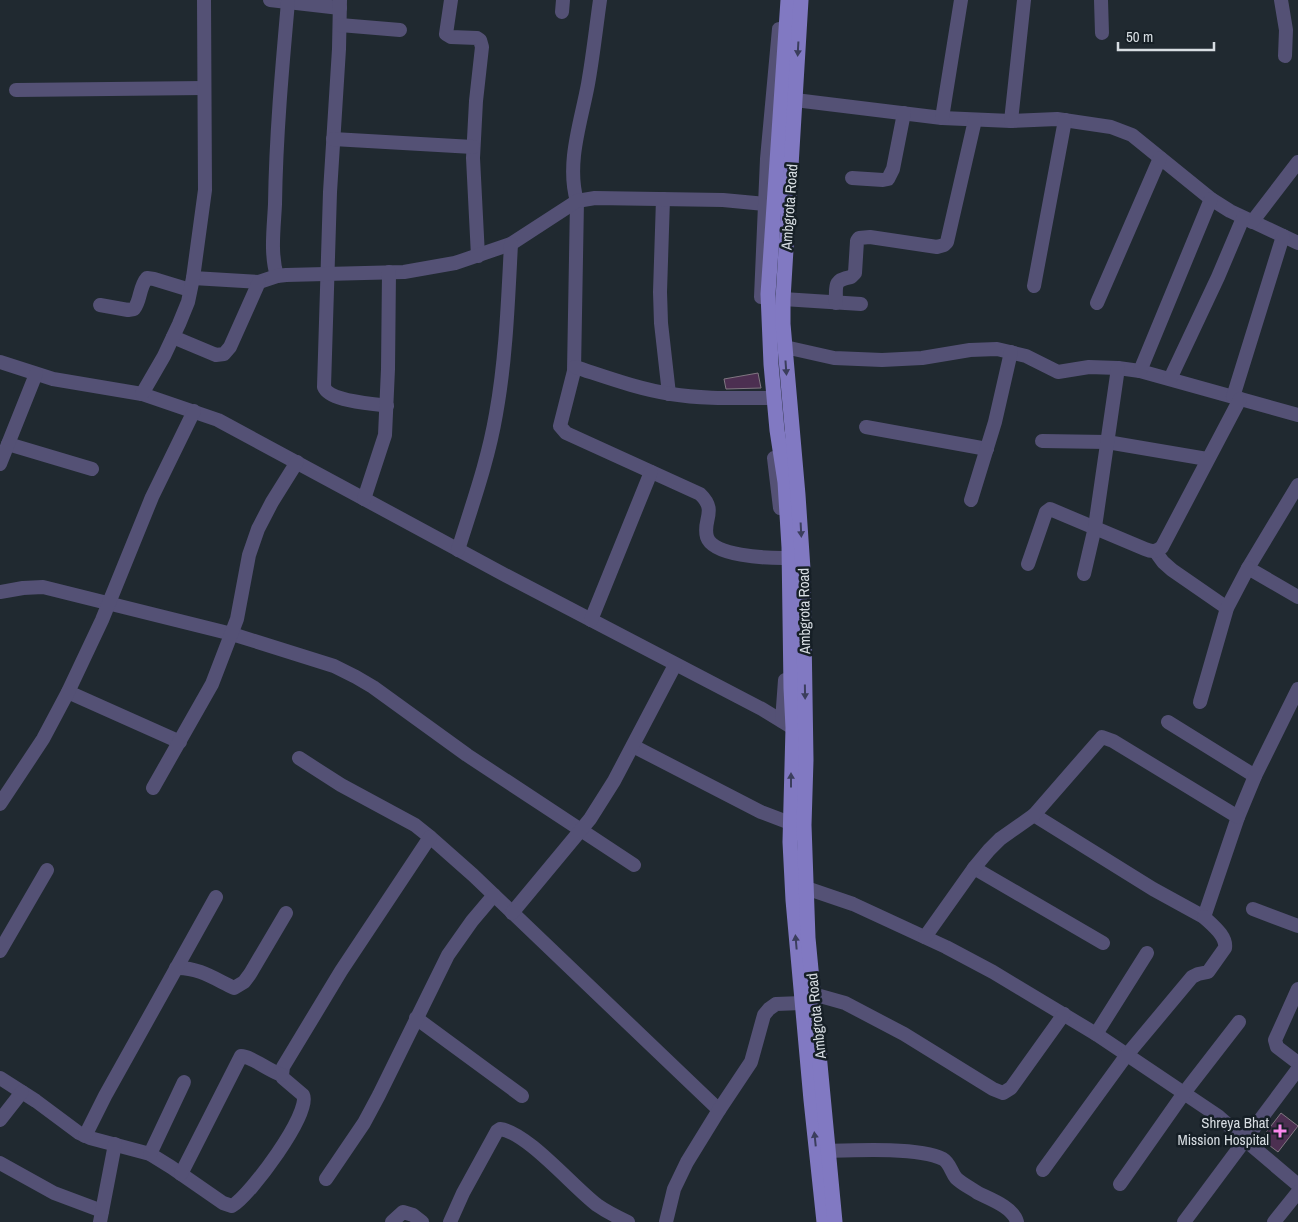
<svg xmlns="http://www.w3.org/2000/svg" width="1298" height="1222" viewBox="0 0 1298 1222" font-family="'Archivo Narrow',sans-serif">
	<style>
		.building { fill: #4c2f51; stroke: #807781 }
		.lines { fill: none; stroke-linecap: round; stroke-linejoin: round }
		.street { stroke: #545175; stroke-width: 14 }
		.primary { stroke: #8179c2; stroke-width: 15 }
		.oneway { fill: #3b3e5d }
		.poi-dot { fill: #f888eb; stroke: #161f26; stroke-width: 2 }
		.labels { text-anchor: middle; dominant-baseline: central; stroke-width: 5; stroke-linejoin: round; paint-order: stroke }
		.street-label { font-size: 15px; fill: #d7dde2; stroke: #161f26 }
		.poi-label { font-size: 15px; fill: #d7dde2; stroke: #161f26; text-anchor: end }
	</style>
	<rect width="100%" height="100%" fill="#202930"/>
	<g class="building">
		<polygon points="758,373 761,388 726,389 724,379"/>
		<polygon points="1281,1113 1298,1126 1278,1152 1261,1139"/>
	</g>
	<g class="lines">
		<g class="street">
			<polyline points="270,0 340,8"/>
			<path d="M 340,0 L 339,49 L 330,192 L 324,387 C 330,402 372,403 387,406"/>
			<polyline points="451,0 446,34 451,37 477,38 480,40 482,47 476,101 473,158 478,256"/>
			<path d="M 600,0 C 596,28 593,56 588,84 C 581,122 566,163 577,201 L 574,371 L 560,426 L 566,433 L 700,494 C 718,511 702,520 707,537 C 713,556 766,558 783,558"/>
			<polyline points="1101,0 1102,33"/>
			<polyline points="1281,0 1286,30 1285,56"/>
			<polyline points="562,12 563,0"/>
			<polyline points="340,25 400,30"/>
			<polyline points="16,90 204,88"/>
			<polyline points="795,100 942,118 1011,121 1057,119 1111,127 1132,135 1211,199 1230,211 1298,243"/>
			<polyline points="942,118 961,0"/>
			<polyline points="1011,121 1024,0"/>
			<polyline points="333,139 473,147"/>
			<polyline points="852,178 883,180 888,179 893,169 904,113"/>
			<polyline points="663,199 660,292 661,323 669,394"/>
			<polyline points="1252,222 1298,162"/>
			<path d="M 277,276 C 270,253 274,227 275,204 C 276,136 282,69 288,2"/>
			<polyline points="193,278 259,282 277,276 286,275 404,272 455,263 511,244 577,201 595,198 723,200 765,204"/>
			<polyline points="1034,286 1065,120"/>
			<polyline points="761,297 767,159 779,29"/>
			<polyline points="783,299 861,304"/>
			<path d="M 836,303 C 836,286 833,280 851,277 L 855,273 L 857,241 L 859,238 L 870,237 L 937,247 L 944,245 L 947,242 L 975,120"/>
			<polyline points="1097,303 1160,158"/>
			<path d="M 100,305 L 128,310 L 134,309 C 141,300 139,287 147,278 L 154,279 L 190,290"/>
			<polyline points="173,337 216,355 224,354 230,347 259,282"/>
			<polyline points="785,347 834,358 882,360 922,358 970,350 997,349 1026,356 1058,372 1089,367 1118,368 1140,371 1298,415"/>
			<polyline points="0,362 53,379 142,394 218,420 507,576 762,709 793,728"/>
			<path d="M 575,367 C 606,377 638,389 671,394 C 702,399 735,398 767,398"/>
			<polyline points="1140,371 1211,199"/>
			<polyline points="1170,379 1218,277 1243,218"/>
			<polyline points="142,394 164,356 179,324 188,302 193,278 205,190 204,0"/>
			<polyline points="1233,397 1283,236"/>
			<polyline points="866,427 987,449"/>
			<polyline points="1042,441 1107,442 1207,459"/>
			<polyline points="8,444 92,469"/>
			<polyline points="774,458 780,508"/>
			<polyline points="0,464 36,374"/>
			<polyline points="1298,485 1248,568 1298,597"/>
			<polyline points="364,499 385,435 388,369 389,272"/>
			<polyline points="971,500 995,422 1011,352"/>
			<path d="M 458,550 C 472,505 488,461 496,414 C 506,359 508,301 511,244"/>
			<polyline points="1155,551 1163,562 1172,570 1227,608"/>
			<path d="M 1028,564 L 1046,512 L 1050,509 L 1145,549 C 1152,552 1156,552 1162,547 L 1240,399"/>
			<polyline points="1084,574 1095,527 1118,368"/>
			<polyline points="0,592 23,588 43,587 232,634 334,666 356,677 373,687 467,755 634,865"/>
			<polyline points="591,620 651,472"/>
			<polyline points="68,692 180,742"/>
			<polyline points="1200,702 1227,608 1248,568"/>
			<polyline points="782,721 785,680"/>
			<polyline points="1168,722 1255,776"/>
			<polyline points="633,746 761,812 790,823"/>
			<polyline points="299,758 341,785 415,825 430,837 473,875 719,1110"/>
			<polyline points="153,788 212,684 237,619 249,555 258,529 272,502 297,462"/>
			<polyline points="0,804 43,739 68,692 102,620 152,497 194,411"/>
			<polyline points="1034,815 1153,889 1204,917 1238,817 1255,776 1298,689"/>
			<polyline points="974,868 1103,943"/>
			<polyline points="806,888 853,904 946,947 993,972 1096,1034 1218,1116 1245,1140 1184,1222"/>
			<polyline points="1253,909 1298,926"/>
			<polyline points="512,913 590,819 614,781 675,665"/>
			<polyline points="925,937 974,868 989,850 1000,839 1034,815 1102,737 1113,741 1238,817"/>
			<polyline points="0,951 47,870"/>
			<path d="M 176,968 C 198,967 215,979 234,988 L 244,982 L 250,974 L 286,913"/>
			<polyline points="1298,989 1275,1040 1277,1047 1298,1063"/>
			<polyline points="813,994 845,1003 904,1034 993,1089 1003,1093 1011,1088 1064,1014"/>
			<polyline points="416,1018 522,1096"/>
			<polyline points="1096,1034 1147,953"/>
			<polyline points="1298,1069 1245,1140 1298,1185"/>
			<path d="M 0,1078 L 36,1101 L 79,1133 L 90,1138 L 150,1154 L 171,1167 L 223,1203 L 232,1206 C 250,1196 312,1112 303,1095 L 283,1078 L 282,1075 L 283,1067 L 341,971 L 430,837"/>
			<polyline points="0,1120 22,1092"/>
			<polyline points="85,1136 105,1096 216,897"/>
			<path d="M 828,1151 C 856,1150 919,1147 943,1159 C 950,1163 951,1172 956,1178 C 962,1184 971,1188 978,1193 C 990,1199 1013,1207 1017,1222"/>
			<polyline points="150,1154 184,1082"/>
			<polyline points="0,1163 54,1193 102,1211"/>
			<path d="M 1043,1170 L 1126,1056 L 1192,977 L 1198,974 L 1208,972 L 1225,948 C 1227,936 1212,925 1204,917"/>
			<path d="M 181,1174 L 241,1056 C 251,1056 269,1071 282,1075"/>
			<polyline points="326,1179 364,1123 379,1095 448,955 472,921 494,895"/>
			<polyline points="1120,1184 1184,1093 1239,1022"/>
			<polyline points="100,1222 115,1144"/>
			<polyline points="392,1222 403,1212 413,1215 422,1222"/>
			<path d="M 450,1222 L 463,1193 L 497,1131 L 500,1129 C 527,1132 574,1188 597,1205 C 607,1212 617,1217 628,1222"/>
			<polyline points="666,1222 674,1189 687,1162 719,1110 751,1062 764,1015 769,1009 776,1004 802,1003"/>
			<polyline points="1274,1222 1298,1192"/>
		</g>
		<g class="primary">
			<polyline points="788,0 768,294 771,364 777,430 785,482 789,547 791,688 793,728 790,842 793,900 811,1100 824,1222"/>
			<polyline points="801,0 783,299 783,324 798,495 803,569 806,760 804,825 808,938 835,1222"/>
		</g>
	</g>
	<defs><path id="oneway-solid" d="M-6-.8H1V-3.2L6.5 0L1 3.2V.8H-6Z" transform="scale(1.25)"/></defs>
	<g class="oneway">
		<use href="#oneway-solid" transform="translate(798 49) rotate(93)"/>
		<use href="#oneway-solid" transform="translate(786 368) rotate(86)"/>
		<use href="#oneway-solid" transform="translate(801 530) rotate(87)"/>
		<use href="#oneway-solid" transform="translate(805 692) rotate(89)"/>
		<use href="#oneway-solid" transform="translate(791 780) rotate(-90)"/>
		<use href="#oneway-solid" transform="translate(796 942) rotate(-95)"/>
		<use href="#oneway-solid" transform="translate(815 1139) rotate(-96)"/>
	</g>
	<path class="poi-dot" d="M1277.5 1123.5h5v5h5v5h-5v5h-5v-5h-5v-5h5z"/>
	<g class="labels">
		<g class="street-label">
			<text transform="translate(789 207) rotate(-86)">Ambgrota Road</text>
			<text transform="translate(804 611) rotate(-91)">Ambgrota Road</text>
			<text transform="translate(816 1016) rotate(-96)">Ambgrota Road</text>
		</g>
		<g class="poi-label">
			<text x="1269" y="1122">Shreya Bhat<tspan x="1269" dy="17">Mission Hospital</tspan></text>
		</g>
	</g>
	<path d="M1118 42v8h96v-8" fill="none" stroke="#d7dde2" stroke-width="2.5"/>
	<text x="1126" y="42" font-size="15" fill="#d7dde2" stroke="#161f26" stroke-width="4" paint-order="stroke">50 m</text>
</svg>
